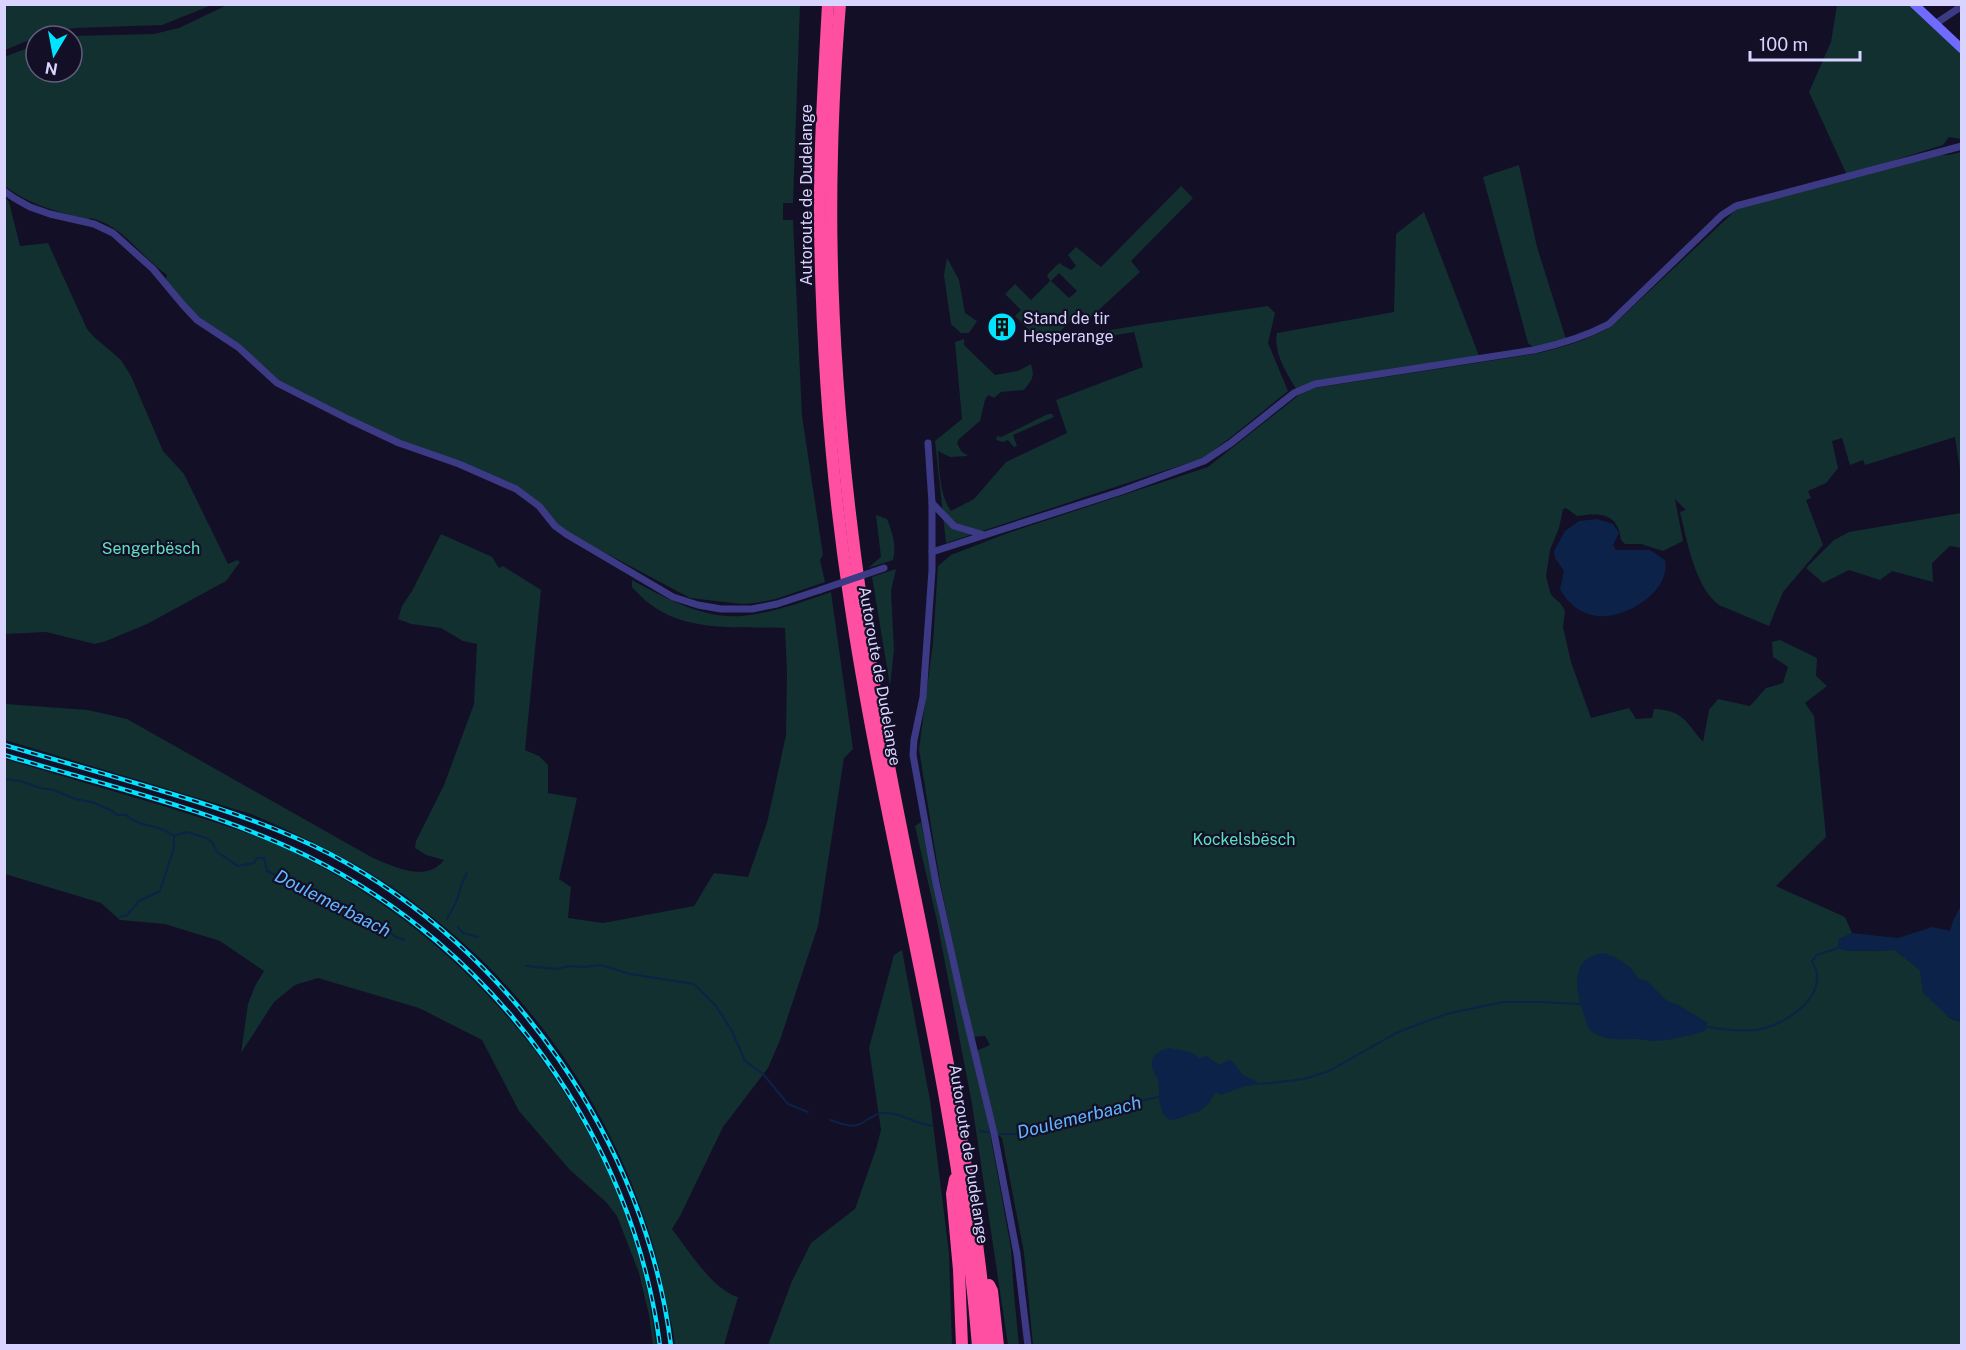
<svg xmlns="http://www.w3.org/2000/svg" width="1966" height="1350" viewBox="0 0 1966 1350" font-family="'Public Sans',sans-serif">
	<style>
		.green { fill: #12302f; fill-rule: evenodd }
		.water { fill: #0c2248 }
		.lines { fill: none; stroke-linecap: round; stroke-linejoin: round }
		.stream { stroke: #0c2248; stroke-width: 2 }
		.street { stroke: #3d3a85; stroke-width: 7 }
		.secondary { stroke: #6f6bff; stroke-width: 9 }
		.highway { stroke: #ff4fa3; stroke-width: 12 }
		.rail-casing { stroke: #00e5ff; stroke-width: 4.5 }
		.rail { stroke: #130f26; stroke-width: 2; stroke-dasharray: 7; stroke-linecap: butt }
		.street-bridge { stroke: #3d3a85; stroke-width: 7 }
		.labels { text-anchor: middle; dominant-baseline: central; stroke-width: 4.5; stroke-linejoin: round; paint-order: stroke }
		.street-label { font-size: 16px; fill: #d9d4ff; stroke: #130f26 }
		.poi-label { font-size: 16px; fill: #d9d4ff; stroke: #130f26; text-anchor: start }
		.park-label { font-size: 16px; fill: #5fe0c0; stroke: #130f26 }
		.water-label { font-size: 18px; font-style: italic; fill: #62b6ff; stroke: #130f26 }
	</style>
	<rect width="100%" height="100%" fill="#130f26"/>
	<g class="green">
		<polygon points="5,4 212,4 212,5 162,25 76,28 51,31 5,50"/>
		<path d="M 227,5 L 800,5 L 793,203 L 783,203 L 783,220 L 793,220 L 802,416 L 823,555 L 820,560 L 825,582 L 776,599 L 755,603 L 742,604 L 690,598 L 555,526 L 539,506 L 516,489 L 399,443 L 277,383 L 238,347 L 197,320 L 165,283 L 167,275 C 141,257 123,225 90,218 L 89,220 C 59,212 29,205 5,186 L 4,57 L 36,45 L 36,72 L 72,72 L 72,36 L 154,34 L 179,28 Z"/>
		<polygon points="1837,5 1910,5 1961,53 1961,139 1949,137 1943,145 1847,175 1809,92 1831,42"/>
		<path d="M 1961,152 L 1961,476 L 1955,437 L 1865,465 L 1863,460 L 1850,465 L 1842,438 L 1832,441 L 1838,468 L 1826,483 L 1808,491 L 1811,498 L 1806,500 L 1823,545 L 1783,592 L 1769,626 L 1719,605 C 1695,587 1687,541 1680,512 L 1686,510 L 1675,499 L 1683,541 L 1663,551 L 1641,544 L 1625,544 L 1621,540 C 1618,512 1599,513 1577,516 L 1566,508 L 1563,509 L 1559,528 L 1550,550 L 1546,576 L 1551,595 L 1561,604 L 1565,611 L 1563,627 L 1571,662 L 1591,718 L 1629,708 L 1636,719 L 1652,718 L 1654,709 C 1683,710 1686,722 1703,742 L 1709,710 L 1718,699 L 1750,706 L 1766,688 L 1783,683 L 1788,667 L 1773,657 L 1772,642 L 1780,640 L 1817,658 L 1816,676 L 1827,686 L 1805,703 L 1814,716 L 1826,837 L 1776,886 L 1845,917 L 1852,933 L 1838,940 L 1847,951 L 1895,950 L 1920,970 L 1949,1018 L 1961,1022 L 1961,1345 L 1033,1345 L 1024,1253 L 1002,1138 L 998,1135 L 976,1051 L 990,1045 L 985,1036 L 972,1037 L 940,882 L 919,749 L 933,643 L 938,566 L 951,555 L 1005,534 L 1208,467 L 1299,395 L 1314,388 L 1534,354 C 1562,348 1586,340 1611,327 L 1738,208 L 1941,155 L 1949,155 Z"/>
		<polygon points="1519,165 1537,247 1566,339 1536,350 1528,343 1483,177"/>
		<path d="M 1181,186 L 1193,198 L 1131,261 L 1140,272 L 1089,319 L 1081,310 L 1050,342 L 1039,331 L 1034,335 L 1015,316 L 1021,310 L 1005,294 L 1015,284 L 1031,300 L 1050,281 L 1047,275 L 1059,263 L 1071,270 L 1076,266 L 1068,255 L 1076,247 L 1101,267 ZM 1059,273 L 1077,291 L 1069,298 L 1051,281 Z"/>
		<polygon points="5,197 9,202 20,246 48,243 87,329 94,337 121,360 131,376 163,451 184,474 228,564 237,560 240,562 226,581 147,624 106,641 95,644 46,632 5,634"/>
		<path d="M 1424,212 L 1479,356 L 1315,381 L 1296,389 C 1287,373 1273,353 1277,333 L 1394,312 L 1396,234 Z"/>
		<polygon points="947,258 959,280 965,313 977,321 969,333 961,333 951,324 944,275"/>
		<path d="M 1268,306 L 1275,313 L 1268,343 L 1288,391 L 1230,438 L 1203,458 L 946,543 L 935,441 L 962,419 L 955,342 L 964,339 L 964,345 L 995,375 L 1018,371 L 1031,364 C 1035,378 1032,379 1024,390 L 1001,392 L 994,398 L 988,395 L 985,400 L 980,421 L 959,439 L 957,443 L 961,451 L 968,456 L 950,457 L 938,451 C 940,472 939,493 951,511 L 974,499 L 1006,462 L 1067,433 L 1056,400 L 1143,367 L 1134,332 L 1082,341 L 1081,335 L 1146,324 Z"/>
		<polygon points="1048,414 1052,414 1054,417 1013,435 1017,446 1014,447 1008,440 1003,442 996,440 997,436 1001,437"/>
		<polygon points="1961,513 1961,548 1950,546 1932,563 1933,582 1892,571 1880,580 1849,570 1823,583 1806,568 1834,540 1849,532"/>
		<path d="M 876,515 L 887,519 C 892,532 897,545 893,560 L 868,568 L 881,557 Z"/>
		<path d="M 441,534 L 492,557 L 499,568 L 503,566 L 541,590 L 525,750 L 539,756 L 548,765 L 548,793 L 577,798 L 559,879 L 571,887 L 568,918 L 603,923 L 694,906 L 714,873 L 748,877 L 767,823 L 786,735 L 787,673 L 785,628 C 729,626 672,635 632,587 L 632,580 C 665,598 703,619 742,616 C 773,613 802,602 831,592 L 853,749 L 844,758 L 818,926 L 780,1040 L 768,1068 L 723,1127 L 680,1216 L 672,1229 C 688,1250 713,1290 738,1297 L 724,1345 L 675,1345 C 674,1332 670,1319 667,1305 C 662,1279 656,1252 647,1226 C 608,1106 535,999 436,920 C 425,912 415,903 404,895 C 357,862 304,837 251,814 L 5,740 L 5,704 L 88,710 L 127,719 L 373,858 C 395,867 426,883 444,860 L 426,855 L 415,848 L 416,841 L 444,785 L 474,704 L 477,644 L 463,641 L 441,628 L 411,624 L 398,619 L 402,606 L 412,591 Z"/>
		<polygon points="896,569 891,591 894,650 890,686 872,577"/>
		<path d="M 5,759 C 53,773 101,788 150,802 C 195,816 241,829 284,848 C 479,938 632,1130 656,1345 L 653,1345 L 649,1315 L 639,1273 L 617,1216 L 606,1202 L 570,1170 L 519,1111 L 482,1040 L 419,1008 L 318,978 L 295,985 L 274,1002 L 241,1053 L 248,1004 L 255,986 L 264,971 L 220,941 L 165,924 L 120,920 L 101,903 L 5,874 Z"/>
		<polygon points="921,822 950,962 981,1084 1011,1248 1014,1295 1019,1345 1008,1345 972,1104 937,921 915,826"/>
		<polygon points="902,950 930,1100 949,1253 952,1345 768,1345 792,1281 811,1243 855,1209 876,1149 881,1130 869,1048 894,955"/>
	</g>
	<g class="water">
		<path d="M 1597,519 L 1613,524 L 1619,533 L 1613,545 L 1616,550 L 1650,550 L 1665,560 C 1672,592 1621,623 1592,615 C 1578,612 1567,602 1560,589 L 1564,571 L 1555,558 L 1554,551 L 1565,531 L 1579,521 Z"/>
		<polygon points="1961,905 1961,1022 1950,1018 1923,993 1920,970 1895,950 1846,951 1838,948 1838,940 1852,933 1898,938 1932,927 1950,931 1953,921"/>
		<path d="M 1604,953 L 1615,957 L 1630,967 L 1639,979 L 1647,981 L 1667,1001 L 1678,1005 L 1708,1023 L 1705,1031 C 1689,1036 1672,1040 1655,1041 C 1649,1042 1643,1039 1637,1039 C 1622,1039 1605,1041 1592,1032 C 1587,1028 1586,1021 1584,1015 C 1575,990 1569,957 1604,953 Z"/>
		<path d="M 1169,1048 L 1191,1052 L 1199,1058 L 1207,1056 L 1219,1065 L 1229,1060 L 1233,1062 L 1243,1075 L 1261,1084 L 1245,1086 L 1221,1095 L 1216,1092 C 1212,1098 1208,1106 1201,1110 C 1197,1113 1192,1113 1188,1115 C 1179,1118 1169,1125 1163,1113 C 1157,1102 1160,1091 1158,1080 C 1157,1076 1153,1072 1152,1067 C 1151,1055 1160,1050 1169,1048 Z"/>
	</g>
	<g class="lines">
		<g class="stream">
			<path d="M 4,779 L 21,781 L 40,788 L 54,790 L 75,799 L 92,802 L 112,811 L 117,815 L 126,815 C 140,828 160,824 174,836 L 187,832 L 206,838 L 212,842 L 217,852 L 238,866 L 254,863 L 257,858 L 264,858 L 267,871 L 324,898 L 365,916 L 396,937 L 404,940"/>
			<polyline points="120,917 127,915 139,901 160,891 174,848 174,836"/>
			<path d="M 447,919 C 452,909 460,898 460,888 L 467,873"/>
			<polyline points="458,927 463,933 478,937"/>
			<polyline points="526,966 556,969 569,966 584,967 601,965 630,974 694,984 716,1006 732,1031 745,1061 763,1074 788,1104 808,1112"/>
			<path d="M 1708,1027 C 1723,1029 1739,1032 1755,1030 C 1780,1027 1819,1004 1817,975 C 1817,970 1814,966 1812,961 L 1817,955 L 1838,948"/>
			<polyline points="1261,1084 1304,1079 1329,1071 1398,1032 1446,1014 1503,1002 1543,1002 1580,1004"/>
			<path d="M 830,1120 C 838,1122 849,1128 857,1125 C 866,1123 872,1114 882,1113 C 897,1111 916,1124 932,1126"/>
			<polyline points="980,1131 991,1133"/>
			<polyline points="1000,1134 1017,1134 1095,1111 1158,1097"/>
		</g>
		<g class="street">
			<polyline points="1935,24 1962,6"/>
			<polyline points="4,191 14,198 30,207 50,214 94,224 113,233 153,269 183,305 197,320 238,347 277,383 348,419 399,443 459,464 516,489 539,506 555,526 566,534 673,597 698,605 721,609 752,609 777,604 820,590"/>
			<polyline points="928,443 932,503 932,570 923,697 914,740 913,755 936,883 961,996 994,1133 1017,1254 1028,1346"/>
			<polyline points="932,503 954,526 984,535"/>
			<path d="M 932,552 L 1122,491 L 1204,461 L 1231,443 L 1294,393 L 1315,384 L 1534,350 C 1561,344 1584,337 1609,324 L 1722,215 L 1736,206 L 1962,146"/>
		</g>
		<polyline class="secondary" points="1914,4 1962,49"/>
		<g class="highway">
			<path d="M 828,4 C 824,79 819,154 820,229 C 822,354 831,478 850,602 C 880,804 933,1001 962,1203 C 969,1251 974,1298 978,1346"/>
			<path d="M 840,4 C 836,54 833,104 832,154 C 827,335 846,517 876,696 C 914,912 970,1125 988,1346"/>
			<polyline points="955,1179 952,1194 959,1270 962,1346"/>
			<polyline points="989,1285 992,1291 998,1346"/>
		</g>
		<g class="rail-casing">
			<g id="rail">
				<path d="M 4,745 C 60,761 116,777 172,794 C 226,810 280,828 330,854 C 511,949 646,1143 671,1346"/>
				<path d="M 4,755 C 104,785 213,810 307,856 C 495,948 633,1137 660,1346"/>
			</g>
		</g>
		<use href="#rail" class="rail"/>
		<polyline class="street-bridge" points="820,590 884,568"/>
	</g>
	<defs>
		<g id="building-disc" transform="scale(1.5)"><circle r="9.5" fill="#00e5ff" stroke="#130f26"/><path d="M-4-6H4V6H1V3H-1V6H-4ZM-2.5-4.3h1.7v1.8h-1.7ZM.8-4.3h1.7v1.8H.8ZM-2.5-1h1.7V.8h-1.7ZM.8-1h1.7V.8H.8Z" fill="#111"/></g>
	</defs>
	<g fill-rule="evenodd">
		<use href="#building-disc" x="1002" y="327"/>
	</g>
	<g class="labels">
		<g class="street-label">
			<text transform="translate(806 195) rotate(-90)">Autoroute de Dudelange</text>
			<text transform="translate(880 676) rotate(80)">Autoroute de Dudelange</text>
			<text transform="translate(969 1154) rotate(81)">Autoroute de Dudelange</text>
		</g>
		<g class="poi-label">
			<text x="1023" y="318">Stand de tir<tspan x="1023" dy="18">Hesperange</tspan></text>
		</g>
		<g class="park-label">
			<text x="151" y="548">Sengerbësch</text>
			<text x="1244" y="839">Kockelsbësch</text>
		</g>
		<g class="water-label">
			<text transform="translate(333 903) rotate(27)">Doulemerbaach</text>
			<text transform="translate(1079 1117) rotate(-14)">Doulemerbaach</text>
		</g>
	</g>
	<rect width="1966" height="1350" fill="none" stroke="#d9d4ff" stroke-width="12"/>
	<g transform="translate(54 54) rotate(190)"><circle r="28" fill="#130f26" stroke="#625e7d" stroke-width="1.5"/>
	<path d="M0-4.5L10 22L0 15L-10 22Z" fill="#00e5ff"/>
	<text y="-9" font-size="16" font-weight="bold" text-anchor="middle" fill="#d9d4ff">N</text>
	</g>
	<path d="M1750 51v9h110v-9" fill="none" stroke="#d9d4ff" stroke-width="3"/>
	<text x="1759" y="51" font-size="18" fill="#d9d4ff" stroke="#130f26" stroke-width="4.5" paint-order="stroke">100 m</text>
</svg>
